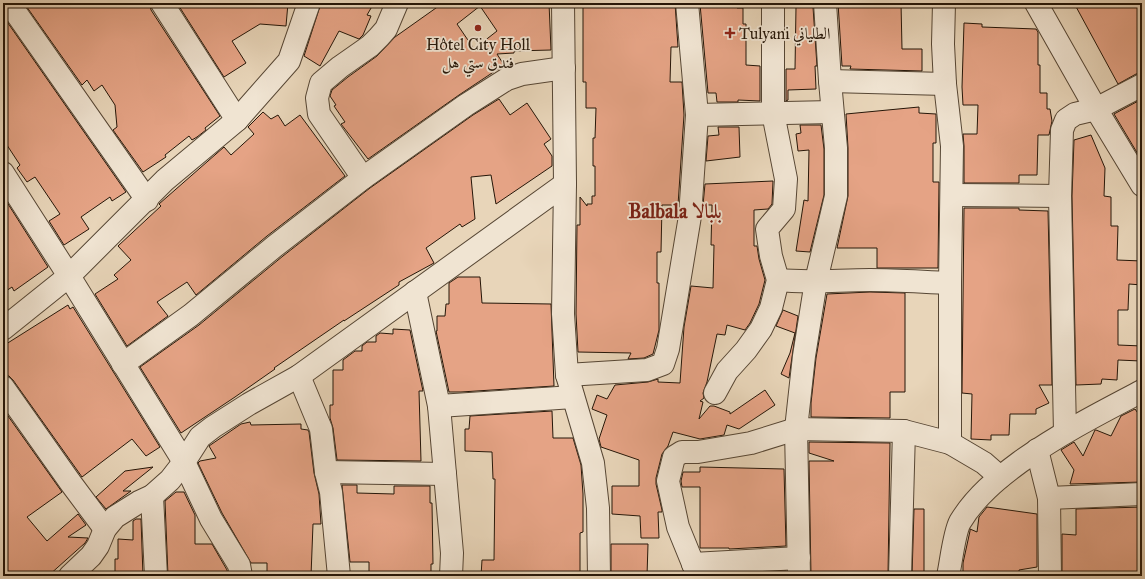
<svg xmlns="http://www.w3.org/2000/svg" width="1145" height="579" viewBox="0 0 1145 579" font-family="'IM FELL Great Primer',Amiri,serif">
	<style>
		.building { fill: #e5a385; stroke: #251608; fill-rule: evenodd }
		.lines { fill: none; stroke-linecap: round; stroke-linejoin: round }
		.minor-casing { stroke: #564634; stroke-width: 24 }
		.minor { stroke: #f0e4d2; stroke-width: 22 }
		.poi-dot { fill: #8f2418; stroke: #f0e4d2; stroke-width: 1.5 }
		.labels { text-anchor: middle; dominant-baseline: central; stroke-width: 3.5; stroke-linejoin: round; paint-order: stroke }
		.poi-label { font-size: 16px; fill: #251608; stroke: #f0e4d2; text-anchor: start }
		.district-label { font-size: 20px; font-weight: bold; fill: #7a1f14; stroke: #f0e4d2 }
	</style>
	<rect width="100%" height="100%" fill="#e8d5b9"/>
	<filter id="stains"><feTurbulence type="fractalNoise" baseFrequency=".005" numOctaves="4"/><feColorMatrix values="0 0 0 0 .2 0 0 0 0 .09 0 0 0 0 .02 0 0 0 .5 -.17"/></filter>
	<radialGradient id="worn" r=".72"><stop offset=".6" stop-color="#630" stop-opacity="0"/><stop offset="1" stop-color="#630" stop-opacity=".3"/></radialGradient>
	<g class="building">
		<polygon points="24,3 150,3 151,10 220,116 205,128 206,130 197,137 192,140 189,136 165,155 166,157 143,172 113,130 117,127 115,105 102,85 94,91 87,80 82,85"/>
		<polygon points="177,3 288,3 286,26 260,24 232,41 246,63 224,77"/>
		<polygon points="321,3 374,3 367,15 371,16 363,35 359,39 339,31 320,66 304,56"/>
		<path d="M 443,3 L 549,3 L 551,50 L 514,51 L 514,53 L 497,54 L 504,65 L 459,95 L 368,159 L 341,124 L 345,122 L 334,106 L 336,105 L 330,96 L 332,90 L 348,77 L 377,56 L 395,37 ZM 480,6 L 497,31 L 474,49 L 457,24 Z"/>
		<polygon points="583,3 675,3 678,47 671,47 670,82 682,82 684,115 678,205 662,205 661,252 657,252 657,283 659,283 659,330 653,354 644,358 628,359 631,353 578,352 576,314 577,225 580,225 580,197 587,206 587,204 592,204 592,196 595,196 595,166 593,166 593,138 595,138 596,108 586,108 586,82 583,82"/>
		<polygon points="719,3 737,3 737,8 743,8 743,24 746,24 746,65 760,66 760,101 738,100 738,102 717,102 716,93 708,93 700,4 719,4"/>
		<polygon points="838,3 901,3 902,49 922,49 922,71 850,69 851,66 842,66"/>
		<polygon points="1074,3 1142,3 1142,73 1136,74 1118,84"/>
		<polygon points="796,7 813,7 817,66 815,66 816,89 788,90 788,100 786,101 786,69 795,69"/>
		<polygon points="3,16 126,192 112,201 110,197 81,217 89,229 64,245 49,221 60,214 35,177 27,182 17,168 20,165 3,139"/>
		<polygon points="964,23 982,24 982,27 1036,29 1038,32 1038,65 1040,65 1040,93 1047,93 1047,109 1050,109 1052,121 1049,135 1038,135 1037,175 1019,175 1019,183 964,183 964,146 963,134 977,134 978,105 963,105 962,87"/>
		<polygon points="499,99 510,115 527,103 551,139 544,144 552,156 552,166 496,204 491,175 471,177 475,219 462,227 460,224 426,248 434,263 399,282 399,285 344,321 344,320 274,368 275,369 235,397 181,433 140,367 199,325 283,256 370,188 473,115"/>
		<polygon points="1142,99 1142,161 1114,114"/>
		<polygon points="919,107 919,113 936,114 936,143 933,143 933,182 939,182 938,268 877,268 877,248 837,248 848,196 848,148 846,114"/>
		<polygon points="263,112 271,119 278,115 285,126 300,115 345,176 267,236 196,295 187,282 157,302 168,316 127,346 95,294 118,279 114,275 131,260 118,246 161,206 159,204 224,147 231,155 254,134 248,127"/>
		<polygon points="800,125 821,125 824,149 824,195 810,252 796,251 804,200 808,201 809,150 798,151 796,134 801,133"/>
		<polygon points="718,127 739,127 740,157 706,161 708,136 719,135"/>
		<polygon points="1091,135 1105,168 1104,196 1111,197 1111,226 1118,226 1117,260 1142,261 1142,285 1129,284 1128,310 1118,310 1118,345 1142,346 1141,361 1118,360 1117,380 1102,379 1101,384 1076,385 1072,196 1074,140"/>
		<polygon points="773,181 772,204 768,209 754,210 754,246 757,246 759,259 765,280 759,304 750,323 745,330 727,325 725,335 717,334 707,382 703,393 704,398 700,401 703,402 699,419 710,406 714,406 730,412 730,414 765,390 775,405 739,429 727,425 724,435 700,439 673,432 668,446 662,454 656,478 656,484 662,510 662,512 658,512 659,538 641,538 640,516 612,514 612,486 639,486 639,460 601,447 599,439 607,415 592,409 597,395 607,399 615,385 648,382 658,379 658,382 680,383 684,327 691,286 713,288 714,245 711,245 712,205 703,205 705,184"/>
		<polygon points="3,196 48,267 14,291 12,287 3,293"/>
		<polygon points="964,208 1019,208 1019,210 1048,211 1052,385 1039,385 1049,403 1036,409 1036,414 1010,414 1009,435 991,435 991,440 971,439 972,394 962,393"/>
		<polygon points="458,277 480,277 482,303 551,304 554,386 461,392 449,392 436,331 437,331 437,316 445,316 446,304 449,304 449,283"/>
		<polygon points="870,292 905,293 905,392 890,392 890,418 811,417 811,403 816,358 827,294"/>
		<polygon points="68,305 70,309 73,307 160,447 146,456 132,439 82,477 13,380 9,376 3,375 3,346"/>
		<polygon points="783,310 798,316 789,378 781,374 790,353 795,333 776,326"/>
		<polygon points="393,329 410,330 423,391 419,391 421,461 337,460 333,428 330,418 330,405 333,405 333,370 343,370 343,360 355,351 362,351 362,346 367,342 376,342 376,336 380,333 393,334"/>
		<polygon points="3,409 62,492 27,517 47,541 78,514 86,525 68,537 88,538 85,543 48,576 3,576"/>
		<polygon points="1135,409 1142,419 1142,482 1070,484 1074,470 1061,450 1074,442 1083,456 1095,430 1096,430 1111,436 1121,416"/>
		<polygon points="552,411 553,438 573,438 581,465 583,494 583,532 580,533 580,576 481,576 482,560 494,560 495,479 493,479 492,452 465,451 465,429 469,429 470,416"/>
		<polygon points="250,422 251,425 301,424 301,429 308,430 309,432 314,473 319,494 321,524 313,524 311,576 267,576 267,563 251,563 222,513 198,463 200,461 216,458 209,446 241,424"/>
		<polygon points="809,442 890,443 888,576 811,576 809,461 834,461 809,453"/>
		<polygon points="153,467 123,491 131,491 106,509 96,497 125,471"/>
		<polygon points="700,467 784,469 786,546 729,549 729,548 700,548 700,487 682,487 681,481 683,472 700,472"/>
		<polygon points="342,485 357,485 357,493 394,494 394,486 430,486 430,503 432,503 433,564 431,564 431,576 369,576 369,562 350,562"/>
		<polygon points="176,492 184,492 195,515 195,544 212,544 227,570 228,576 168,576 165,501"/>
		<polygon points="987,507 1037,514 1037,567 1019,570 1019,576 963,576 963,563 970,531 970,529 977,532 979,517"/>
		<polygon points="1142,507 1142,576 1062,576 1062,534 1076,535 1076,509"/>
		<polygon points="914,509 924,509 924,576 912,576"/>
		<polygon points="136,519 141,519 143,576 115,576 115,559 118,559 118,539 133,540 133,521"/>
		<polygon points="611,544 648,544 647,576 611,576"/>
		<polygon points="786,571 786,576 729,576 729,574"/>
	</g>
	<g class="lines">
		<g class="minor-casing">
			<g id="minor">
				<polyline points="9,3 147,200"/>
				<polyline points="162,3 237,120"/>
				<polyline points="563,3 565,184 563,314 567,375 593,463 598,508 599,576"/>
				<polyline points="944,3 943,44 945,84 952,146 950,283 950,443"/>
				<polyline points="1036,3 1096,109 1142,185"/>
				<polyline points="830,81 945,84"/>
				<polyline points="697,115 832,112"/>
				<polyline points="3,173 69,276 184,462 211,519 239,565 241,576"/>
				<polyline points="363,178 319,114 317,98 321,83 340,67 370,46 379,37 386,29 397,3"/>
				<polyline points="952,195 1060,196"/>
				<path d="M 778,280 C 809,283 839,280 870,280 C 897,280 923,282 950,283"/>
				<polyline points="415,292 439,406 452,553 451,576"/>
				<polyline points="3,329 69,276 165,180 237,120 289,61 309,3"/>
				<polyline points="123,364 191,315 275,246 363,178 466,105 507,79 522,74 564,68"/>
				<polyline points="567,375 647,370 663,364 668,349 690,216 697,115 687,3"/>
				<polyline points="299,376 321,429 326,472 331,492 339,576"/>
				<polyline points="3,387 70,482 105,529"/>
				<polyline points="715,393 727,371 746,350 761,329 771,308 778,280 771,256 767,229 784,209 786,179 773,113 773,3"/>
				<polyline points="439,406 573,397"/>
				<polyline points="1065,432 1060,196 1062,130 1066,120 1075,114 1096,109 1142,85"/>
				<polyline points="1037,450 1049,498 1050,576"/>
				<polyline points="326,472 445,474"/>
				<polyline points="152,496 156,576"/>
				<polyline points="1049,498 1142,494"/>
				<polyline points="693,564 799,558"/>
				<polyline points="70,576 91,556 98,546 105,529 115,517 139,502 152,496 170,480 184,462 200,437 213,427 249,404 299,376 565,184"/>
				<polyline points="698,576 678,527 668,481 674,457 682,452 698,452 751,443 796,429 904,431 950,443 984,463 1000,477"/>
				<polyline points="799,576 796,429 804,356 816,281 836,196 836,148 830,81 825,3"/>
				<polyline points="900,576 904,431"/>
				<path d="M 948,576 C 951,563 954,533 960,522 C 975,497 997,479 1020,462 C 1059,434 1100,413 1142,391"/>
			</g>
		</g>
		<use href="#minor" class="minor"/>
	</g>
	<g class="poi-dot">
		<circle cx="478" cy="28" r="4"/>
		<path d="M728 27h4v4h4v4h-4v4h-4v-4h-4v-4h4z"/>
	</g>
	<g class="labels">
		<g class="poi-label">
			<text x="739" y="33">Tulyani الطلياني</text>
			<text x="478" y="44" text-anchor="middle">Hôtel City Holl<tspan x="478" dy="18">فندق ستي هل</tspan></text>
		</g>
		<g class="district-label">
			<text x="675" y="211">Balbala بلبالا</text>
		</g>
	</g>
	<rect width="1145" height="579" fill="none" stroke="#e8d5b9" stroke-width="16"/>
	<rect x="4" y="4" width="1137" height="571" fill="none" stroke="#251608" stroke-width="2"/>
	<rect x="8" y="8" width="1129" height="563" fill="none" stroke="#251608"/>
	<rect width="100%" height="100%" filter="url(#stains)"/>
	<rect width="100%" height="100%" fill="url(#worn)"/>
</svg>
